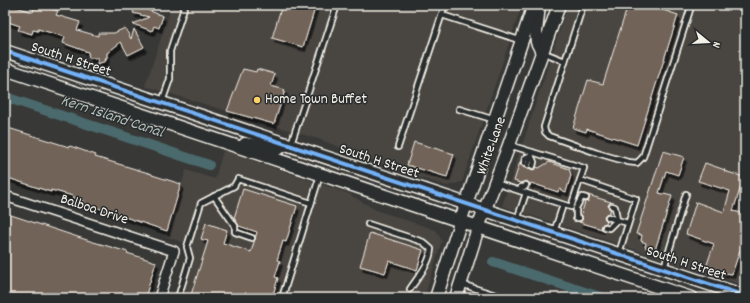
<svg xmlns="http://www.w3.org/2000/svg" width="750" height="303" viewBox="0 0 750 303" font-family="Dekko,sans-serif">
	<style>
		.built { fill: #494541 }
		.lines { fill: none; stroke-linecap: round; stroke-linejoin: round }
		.canal { stroke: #4b6a6d; stroke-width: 10 }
		.building { fill: #726359; stroke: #f4f1e8; filter: url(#shadow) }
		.lane-casing { stroke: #f4f1e8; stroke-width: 8 }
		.street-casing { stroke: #f4f1e8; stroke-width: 12 }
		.secondary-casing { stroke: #f4f1e8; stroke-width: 15 }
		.lane { stroke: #2a2d2e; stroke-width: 4.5 }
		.street { stroke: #2a2d2e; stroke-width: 9 }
		.secondary { stroke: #2a2d2e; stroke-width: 12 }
		.cycleway-casing { stroke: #2a2d2e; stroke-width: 6 }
		.cycleway { stroke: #73b2f8; stroke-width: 4 }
		.poi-dot { fill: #ffd166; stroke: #2a2d2e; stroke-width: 1.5 }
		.labels { text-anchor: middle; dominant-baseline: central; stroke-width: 3; stroke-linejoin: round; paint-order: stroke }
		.street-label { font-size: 15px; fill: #f4f1e8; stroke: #2a2d2e }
		.poi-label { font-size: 15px; fill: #f4f1e8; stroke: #2a2d2e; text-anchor: start }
		.water-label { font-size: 16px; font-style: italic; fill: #b0bbb7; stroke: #2a2d2e }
	</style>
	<defs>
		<filter id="shadow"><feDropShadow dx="2.5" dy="4.5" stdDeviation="0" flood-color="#0009"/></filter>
	</defs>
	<rect width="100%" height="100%" fill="#383837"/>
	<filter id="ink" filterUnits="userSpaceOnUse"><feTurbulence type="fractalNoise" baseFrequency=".025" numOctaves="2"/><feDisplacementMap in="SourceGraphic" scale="8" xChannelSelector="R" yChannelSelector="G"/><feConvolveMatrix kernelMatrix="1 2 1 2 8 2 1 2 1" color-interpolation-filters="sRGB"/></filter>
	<g filter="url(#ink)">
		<g class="built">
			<polygon points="172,5 522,5 462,182 447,186 410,175 321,140 145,86"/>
			<polygon points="568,5 745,5 745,286 502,206"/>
			<polygon points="223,150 347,193 376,210 436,230 442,241 424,298 173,298 190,245 165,236 186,170 215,179"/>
		</g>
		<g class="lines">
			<g class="canal">
				<polyline points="5,97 120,135 209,165"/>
				<polyline points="493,262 603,298"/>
			</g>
		</g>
		<g class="building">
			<polygon points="5,5 17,5 16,7 33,12 35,5 39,5 58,11 56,15 80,22 77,30 98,36 98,33 114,33 125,28 131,39 134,29 144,47 128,55 121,42 107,53 107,58 105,58 106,61 97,64 98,58 89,58 88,52 63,43 65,37 38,29 38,31 33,30 32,34 18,30 20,26 5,21"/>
			<polygon points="136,5 141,5 146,7 145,9 163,16 159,28 154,26 152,31 133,24 149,17 133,13"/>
			<polygon points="282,5 316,5 303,47 272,38"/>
			<polygon points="628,5 648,5 678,15 637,145 587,129 586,132 573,128 588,80 603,84"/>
			<polygon points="243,69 256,72 257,69 275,74 271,86 285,90 274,124 227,111"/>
			<polygon points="5,127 69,147 70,146 96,155 95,157 152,174 152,175 181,184 167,231 83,203 83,201 72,197 73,196 51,190 51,192 5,177"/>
			<polygon points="414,142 454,154 447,177 407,165"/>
			<polygon points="663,151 684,157 678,175 666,171 659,193 672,196 655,250 645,247 646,243 641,241 642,235 636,234"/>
			<polygon points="520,162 522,166 525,167 527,168 530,168 532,170 534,169 536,167 539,168 549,162 569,169 571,175 566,192 559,189 558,192 531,183 530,186 529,183 526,181 520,183 514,181"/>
			<polygon points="705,163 725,170 724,171 744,177 733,211 745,214 745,251 740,250 732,274 725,273 725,274 706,267 714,244 686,234 696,202 724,212 730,191 698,181"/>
			<polygon points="243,189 297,206 286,242 283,241 277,260 280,261 275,277 278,278 272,298 190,298 208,241 201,239 206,223 227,230 223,243 251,252 257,232 239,226 234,218"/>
			<polygon points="588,195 611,202 608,205 609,208 611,209 609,213 606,214 604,216 605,219 607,221 606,223 602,225 602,229 579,222 582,220 582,216 581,215 585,202 587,201 589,199"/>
			<polygon points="5,213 90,241 128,252 127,253 156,262 145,298 5,298"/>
			<polygon points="370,233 423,250 417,270 389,261 385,273 360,266"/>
		</g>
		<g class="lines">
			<g class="lane-casing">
				<g id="lane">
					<polyline points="583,5 544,127 545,132 549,136 597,153 628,162 637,163 643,157 690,10 689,5"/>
					<polyline points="442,15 522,41"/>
					<polyline points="542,52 565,61"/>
					<polyline points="162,102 170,79 170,51 185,5"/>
					<polyline points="459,109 495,120"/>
					<polyline points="291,144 337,5"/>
					<polyline points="509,145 532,152 528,165"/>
					<polyline points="398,147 445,5"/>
					<polyline points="524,163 525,158 531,155 534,162 533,166"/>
					<polyline points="580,180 636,199 619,253"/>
					<polyline points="495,183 520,191 521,187 525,187 526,185"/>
					<polyline points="520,191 571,207 584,168 532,152"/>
					<polyline points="214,196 235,226 235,232 252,238"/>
					<polyline points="612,206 615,207 617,220 628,223"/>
					<polyline points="579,218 576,218 576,208 582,197 586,198"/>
					<polyline points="517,220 526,193"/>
					<path d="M 368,224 L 423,242 L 431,249 C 430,264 418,277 410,289"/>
					<polyline points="605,227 609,228 617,220 608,217"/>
					<polyline points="554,232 563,205"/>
					<polyline points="664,268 686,194"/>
					<polyline points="461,284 505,298"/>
					<polyline points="178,298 190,258 187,247 201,203 234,186 238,179 311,203"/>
					<polyline points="282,298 320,175"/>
				</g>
			</g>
			<g class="street-casing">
				<polyline id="street" points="5,196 174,251 159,298"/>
			</g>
			<g class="secondary-casing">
				<g id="secondary">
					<polyline points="539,5 536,32 537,42 542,52"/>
					<polyline points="5,51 745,296"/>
					<polyline points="5,69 691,298"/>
					<polyline points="245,144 277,149 287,144"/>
					<polyline points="436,298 466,204 534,5"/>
					<polyline points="456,298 478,228 509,145 559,5"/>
				</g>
			</g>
			<use href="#lane" class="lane"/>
			<use href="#street" class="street"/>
			<use href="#secondary" class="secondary"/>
			<g class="cycleway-casing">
				<polyline id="cycleway" points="5,51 745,296"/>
			</g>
			<use href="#cycleway" class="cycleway"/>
		</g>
	</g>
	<circle class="poi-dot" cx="257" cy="100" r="4"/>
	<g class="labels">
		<g class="street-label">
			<text transform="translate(71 60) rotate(18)">South H Street</text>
			<text transform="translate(492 146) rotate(-70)">White Lane</text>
			<text transform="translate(379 162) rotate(18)">South H Street</text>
			<text transform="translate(94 210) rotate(18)">Balboa Drive</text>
			<text transform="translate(686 264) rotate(18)">South H Street</text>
		</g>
		<g class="poi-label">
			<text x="265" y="100">Home Town Buffet</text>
		</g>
		<g class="water-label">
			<text transform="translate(112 117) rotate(18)">Kern Island Canal</text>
		</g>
	</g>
	<rect width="750" height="303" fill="none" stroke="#2a2d2e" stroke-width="20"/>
	<rect x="10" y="10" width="730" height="283" fill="none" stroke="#f4f1e8" stroke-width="1.5" filter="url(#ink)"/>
	<g transform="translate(708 42) rotate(108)" stroke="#2a2d2e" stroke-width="3" paint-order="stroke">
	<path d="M0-3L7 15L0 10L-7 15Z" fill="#f4f1e8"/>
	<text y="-6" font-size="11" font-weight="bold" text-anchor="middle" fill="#f4f1e8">N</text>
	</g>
</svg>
